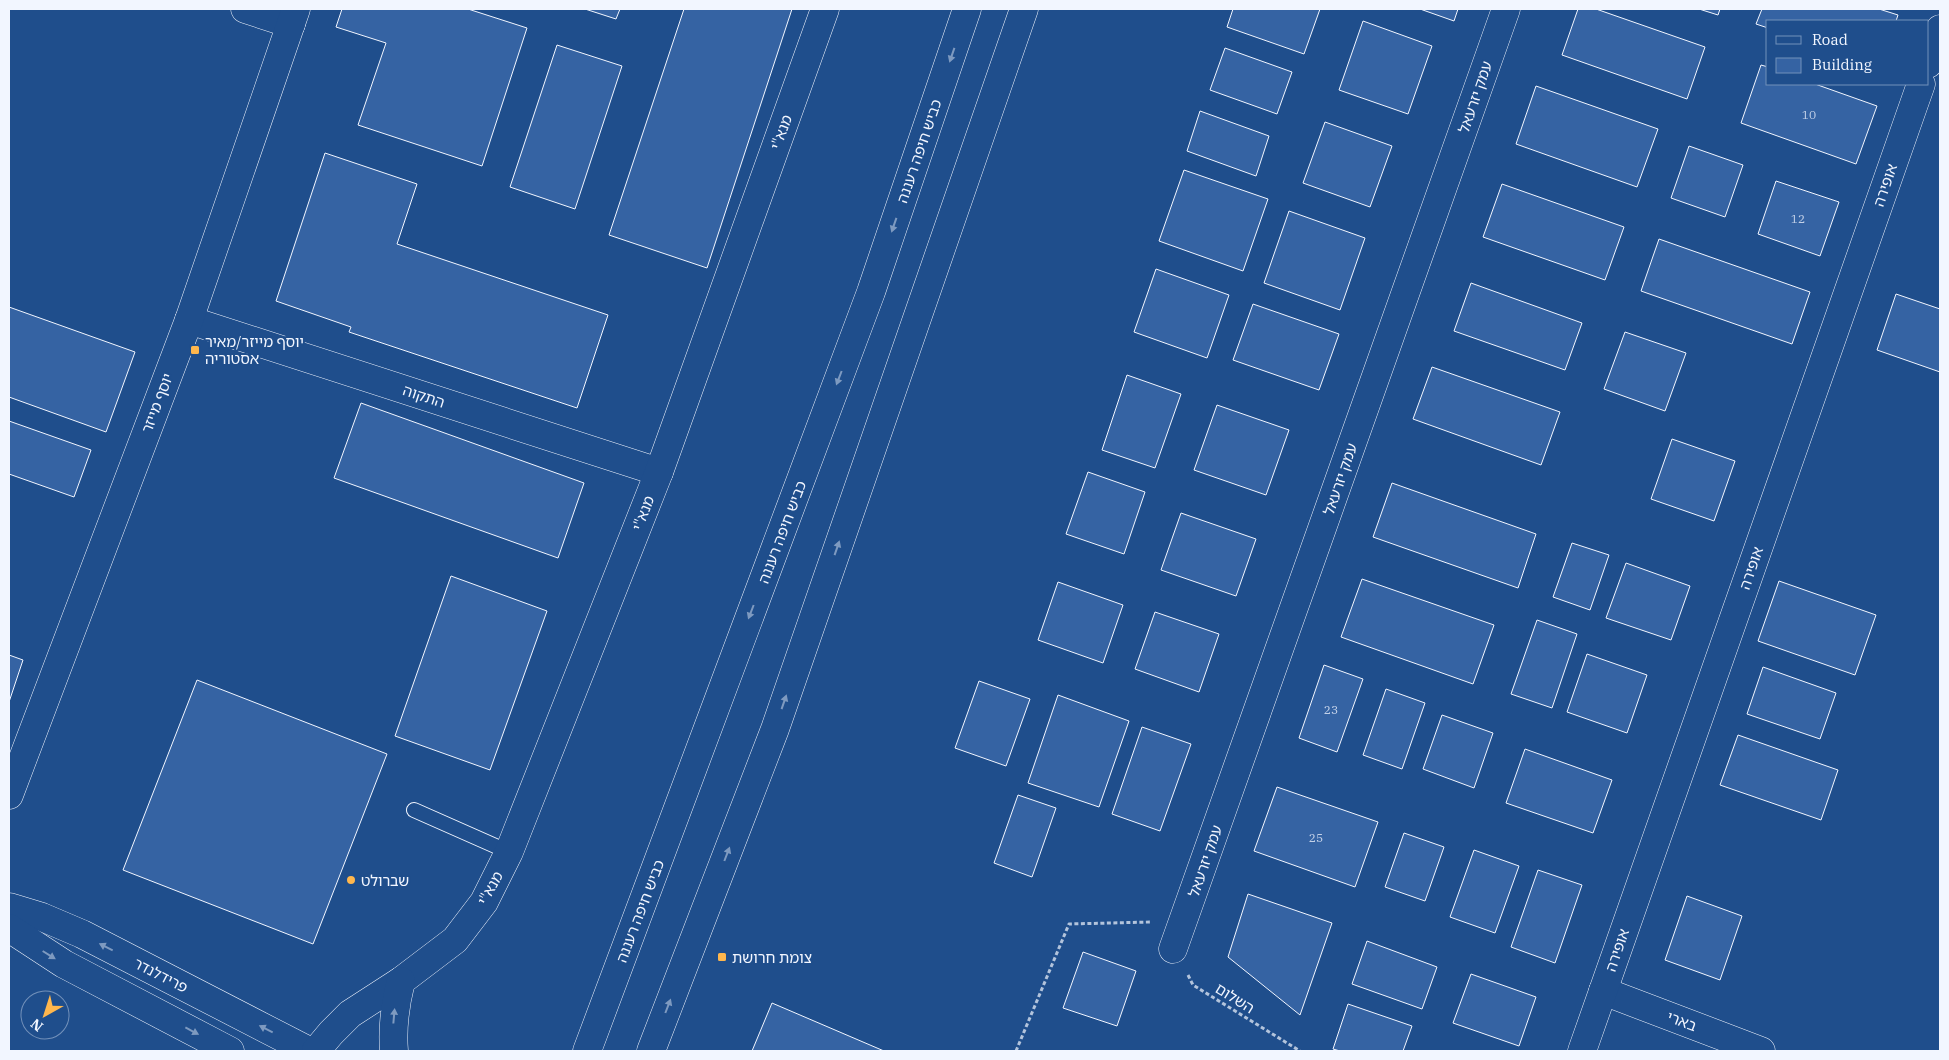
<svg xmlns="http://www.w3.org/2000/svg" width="1949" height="1060" viewBox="0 0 1949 1060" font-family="'IBM Plex Serif','Noto Sans Hebrew',serif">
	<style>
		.building { fill: #3563a3; stroke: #f2f6ff }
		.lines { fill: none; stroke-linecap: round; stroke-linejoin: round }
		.service-casing { stroke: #f2f6ff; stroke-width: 16 }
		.minor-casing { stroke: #f2f6ff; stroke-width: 29 }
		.trunk-casing { stroke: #f2f6ff; stroke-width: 29 }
		.path { stroke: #b3c4dc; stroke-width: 3; stroke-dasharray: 4 2.5; stroke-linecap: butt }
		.service { stroke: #1f4e8c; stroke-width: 14 }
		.minor { stroke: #1f4e8c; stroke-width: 28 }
		.trunk { stroke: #1f4e8c; stroke-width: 28 }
		.oneway { fill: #7e9ac0 }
		.poi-dot { fill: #ffb74d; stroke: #1f4e8c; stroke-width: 2 }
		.labels { text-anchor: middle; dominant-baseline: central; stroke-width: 4; stroke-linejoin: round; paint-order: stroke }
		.number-label { font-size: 12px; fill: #c3d1e8 }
		.street-label { font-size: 15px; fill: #f2f6ff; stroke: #1f4e8c }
		.poi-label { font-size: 15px; fill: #f2f6ff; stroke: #1f4e8c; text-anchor: start }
	</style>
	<rect width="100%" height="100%" fill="#1f4e8c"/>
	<g class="building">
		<polygon points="342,9 468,9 527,28 482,166 358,125 386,43 336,27"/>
		<polygon points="585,9 620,9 616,19"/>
		<polygon points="684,9 792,9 707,268 609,235"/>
		<polygon points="1233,9 1320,9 1304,54 1227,27"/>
		<polygon points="1420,9 1458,9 1454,21"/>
		<polygon points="1578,9 1596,9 1705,47 1687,99 1562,55"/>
		<polygon points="1699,9 1720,9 1718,15"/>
		<polygon points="1762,9 1879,9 1898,15 1896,21 1768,21 1768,28 1756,24"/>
		<polygon points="1363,21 1432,46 1408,114 1339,90"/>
		<polygon points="557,45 622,66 575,209 510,187"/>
		<polygon points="1225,48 1292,72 1277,114 1210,90"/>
		<polygon points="1761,65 1768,67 1768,84 1815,84 1877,106 1856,164 1741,123"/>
		<polygon points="1536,86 1658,129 1637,187 1516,144"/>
		<polygon points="1200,111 1269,136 1256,176 1187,151"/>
		<polygon points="1325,122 1392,146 1370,207 1303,183"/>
		<polygon points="1689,146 1743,165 1725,217 1671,198"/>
		<polygon points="325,153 417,184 397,244 608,315 577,408 349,332 351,327 276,301"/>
		<polygon points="1184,170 1268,199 1243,271 1159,241"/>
		<polygon points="1776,181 1839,202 1820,256 1758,234"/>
		<polygon points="1502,184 1624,227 1605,280 1483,237"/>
		<polygon points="1289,211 1365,238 1340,310 1264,283"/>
		<polygon points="1659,239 1810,292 1792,344 1641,291"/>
		<polygon points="1156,269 1229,295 1207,358 1134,332"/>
		<polygon points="1471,283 1582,323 1565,370 1454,331"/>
		<polygon points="1896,294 1940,309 1940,372 1877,350"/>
		<polygon points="1253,304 1339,334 1319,390 1233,360"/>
		<polygon points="9,307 135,352 106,432 9,397"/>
		<polygon points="1625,332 1686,353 1665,411 1604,389"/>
		<polygon points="1432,367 1560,412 1541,465 1413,419"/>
		<polygon points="1127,375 1181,394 1155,468 1102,450"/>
		<polygon points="361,403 584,483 558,558 334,478"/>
		<polygon points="1217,405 1289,430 1266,495 1194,470"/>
		<polygon points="9,421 91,450 74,497 9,474"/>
		<polygon points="1672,439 1735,461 1714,521 1651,499"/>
		<polygon points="1088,472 1145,492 1124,554 1066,534"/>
		<polygon points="1392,483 1536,534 1518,588 1373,537"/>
		<polygon points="1181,513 1256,539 1236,596 1161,570"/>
		<polygon points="1572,543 1609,555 1590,610 1553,597"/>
		<polygon points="1626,563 1690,586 1671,640 1606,618"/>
		<polygon points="451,576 547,611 490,770 395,736"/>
		<polygon points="1362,579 1494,625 1473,684 1341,637"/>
		<polygon points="1779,581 1876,615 1855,675 1758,641"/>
		<polygon points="1058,582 1123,605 1103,663 1038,640"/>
		<polygon points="1155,612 1219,634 1199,692 1135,669"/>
		<polygon points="1537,620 1577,634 1552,708 1511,694"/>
		<polygon points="1587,654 1647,675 1627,733 1567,712"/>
		<polygon points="9,655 23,660 9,702"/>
		<polygon points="1324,665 1363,679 1337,752 1299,738"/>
		<polygon points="1763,667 1836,693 1820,739 1747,714"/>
		<polygon points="197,680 387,754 313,944 123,870"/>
		<polygon points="979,681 1030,699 1006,766 955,748"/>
		<polygon points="1386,689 1425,703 1402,769 1363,755"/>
		<polygon points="1058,695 1129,721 1099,807 1028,783"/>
		<polygon points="1442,715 1493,733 1474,788 1423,769"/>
		<polygon points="1142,727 1191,744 1160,831 1112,814"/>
		<polygon points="1738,735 1838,770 1821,820 1720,785"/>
		<polygon points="1525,749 1612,780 1593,833 1506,803"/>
		<polygon points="1277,787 1378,822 1355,887 1254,851"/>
		<polygon points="1018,795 1056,808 1032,877 994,863"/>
		<polygon points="1404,833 1444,847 1425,901 1385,887"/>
		<polygon points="1474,850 1519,866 1495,933 1450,917"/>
		<polygon points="1538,870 1582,885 1555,963 1511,947"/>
		<polygon points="1248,894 1332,923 1300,1015 1228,957"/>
		<polygon points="1687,896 1742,916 1720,980 1665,960"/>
		<polygon points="1367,941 1437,967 1422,1009 1352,984"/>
		<polygon points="1083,952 1136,971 1117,1026 1063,1008"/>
		<polygon points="1471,974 1536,997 1519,1046 1453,1023"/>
		<polygon points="772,1003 884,1051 752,1051"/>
		<polygon points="1348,1004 1412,1026 1403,1051 1340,1051 1333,1049"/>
	</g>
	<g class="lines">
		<g class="service-casing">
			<polyline id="service" points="414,810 509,852"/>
		</g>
		<g class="minor-casing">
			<g id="minor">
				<polyline points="245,9 291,24"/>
				<polyline points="1928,64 1940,29"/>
				<polyline points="189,320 659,472"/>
				<polyline points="9,795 189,320 296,9"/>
				<polyline points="9,907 42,917 82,934 309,1051"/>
				<polyline points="9,928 64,964 230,1051"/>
				<polyline points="1173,949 1506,9"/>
				<polyline points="1603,991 1761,1051"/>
				<polyline points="316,1051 331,1033 350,1014 401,981 455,940 484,902 509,852 659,472 825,9"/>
				<path d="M 394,1051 C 392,1027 395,1005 401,981"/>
				<polyline points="1582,1051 1921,84"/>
			</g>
		</g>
		<g class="trunk-casing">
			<g id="trunk">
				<polyline points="587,1051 871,292 967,9"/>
				<polyline points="651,1051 775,729 1024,9"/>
			</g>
		</g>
		<g class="path">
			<polyline points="1188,975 1193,985 1300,1051"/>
			<polyline points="1016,1051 1069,924 1151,922"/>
		</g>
		<use href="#service" class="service"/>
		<use href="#minor" class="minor"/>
		<use href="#trunk" class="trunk"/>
	</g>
	<defs><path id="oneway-solid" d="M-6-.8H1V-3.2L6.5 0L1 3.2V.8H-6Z" transform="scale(1.25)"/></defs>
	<g class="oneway">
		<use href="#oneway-solid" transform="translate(952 55) rotate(109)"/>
		<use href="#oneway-solid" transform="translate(894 225) rotate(109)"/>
		<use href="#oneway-solid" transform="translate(839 378) rotate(111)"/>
		<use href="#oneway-solid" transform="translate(837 548) rotate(-71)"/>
		<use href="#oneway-solid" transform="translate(751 612) rotate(111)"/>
		<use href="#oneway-solid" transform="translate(784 702) rotate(-71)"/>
		<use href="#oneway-solid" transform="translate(727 854) rotate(-69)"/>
		<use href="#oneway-solid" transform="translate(106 947) rotate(-153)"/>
		<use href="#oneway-solid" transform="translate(49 955) rotate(32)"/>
		<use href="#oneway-solid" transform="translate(668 1006) rotate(-69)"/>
		<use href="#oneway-solid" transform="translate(394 1016) rotate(-85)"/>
		<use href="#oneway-solid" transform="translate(266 1029) rotate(-153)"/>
		<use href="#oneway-solid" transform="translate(192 1031) rotate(28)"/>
	</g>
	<g class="poi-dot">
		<rect x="190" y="345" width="10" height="10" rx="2.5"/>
		<circle cx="351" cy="880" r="5"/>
		<rect x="717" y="952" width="10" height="10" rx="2.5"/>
	</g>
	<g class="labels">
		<g class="number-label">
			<text x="1809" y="114">10</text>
			<text x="1798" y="218">12</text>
			<text x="1331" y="709">23</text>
			<text x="1316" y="837">25</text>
		</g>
		<g class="street-label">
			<text transform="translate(1475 97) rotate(-71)">עמק יזרעאל</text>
			<text transform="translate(781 132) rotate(-70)">מנא"י</text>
			<text transform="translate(919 151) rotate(-71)">כביש חיפה רעננה</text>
			<text transform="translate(1885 185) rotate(-71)">אופירה</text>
			<text transform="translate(424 396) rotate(18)">התקוה</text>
			<text transform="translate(157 403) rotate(-69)">יוסף מייזר</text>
			<text transform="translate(1340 479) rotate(-71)">עמק יזרעאל</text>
			<text transform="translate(643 513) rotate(-69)">מנא"י</text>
			<text transform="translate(782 532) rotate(-69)">כביש חיפה רעננה</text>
			<text transform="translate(1751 568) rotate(-71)">אופירה</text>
			<text transform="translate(1205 861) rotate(-71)">עמק יזרעאל</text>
			<text transform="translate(490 888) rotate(-61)">מנא"י</text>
			<text transform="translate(640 911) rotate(-69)">כביש חיפה רעננה</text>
			<text transform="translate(1617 950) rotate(-71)">אופירה</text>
			<text transform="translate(161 975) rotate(27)">פרידלנדר</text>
			<text transform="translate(1235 998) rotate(32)">השלום</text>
			<text transform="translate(1682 1021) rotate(21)">בארי</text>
		</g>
		<g class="poi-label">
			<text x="205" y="341">יוסף מייזר/מאיר<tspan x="205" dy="17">אסטוריה</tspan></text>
			<text x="361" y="880">שברולט</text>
			<text x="732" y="957">צומת חרושת</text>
		</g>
	</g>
	<rect width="1949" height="1060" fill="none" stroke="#f2f6ff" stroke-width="20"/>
	<rect x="1766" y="20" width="162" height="65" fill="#1f4e8c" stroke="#7391ba"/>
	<rect x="1776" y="36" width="25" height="8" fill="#1f4e8c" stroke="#7391ba"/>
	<text x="1812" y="45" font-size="15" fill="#f2f6ff">Road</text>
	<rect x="1776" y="58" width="25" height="15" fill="#3563a3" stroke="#7391ba"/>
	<text x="1812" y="70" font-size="15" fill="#f2f6ff">Building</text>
	<g transform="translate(45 1015) rotate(219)"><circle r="24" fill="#1f4e8c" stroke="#7391ba"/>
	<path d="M0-4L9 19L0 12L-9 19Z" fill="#ffb74d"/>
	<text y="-8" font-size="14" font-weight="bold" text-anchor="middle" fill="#f2f6ff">N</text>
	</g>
</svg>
